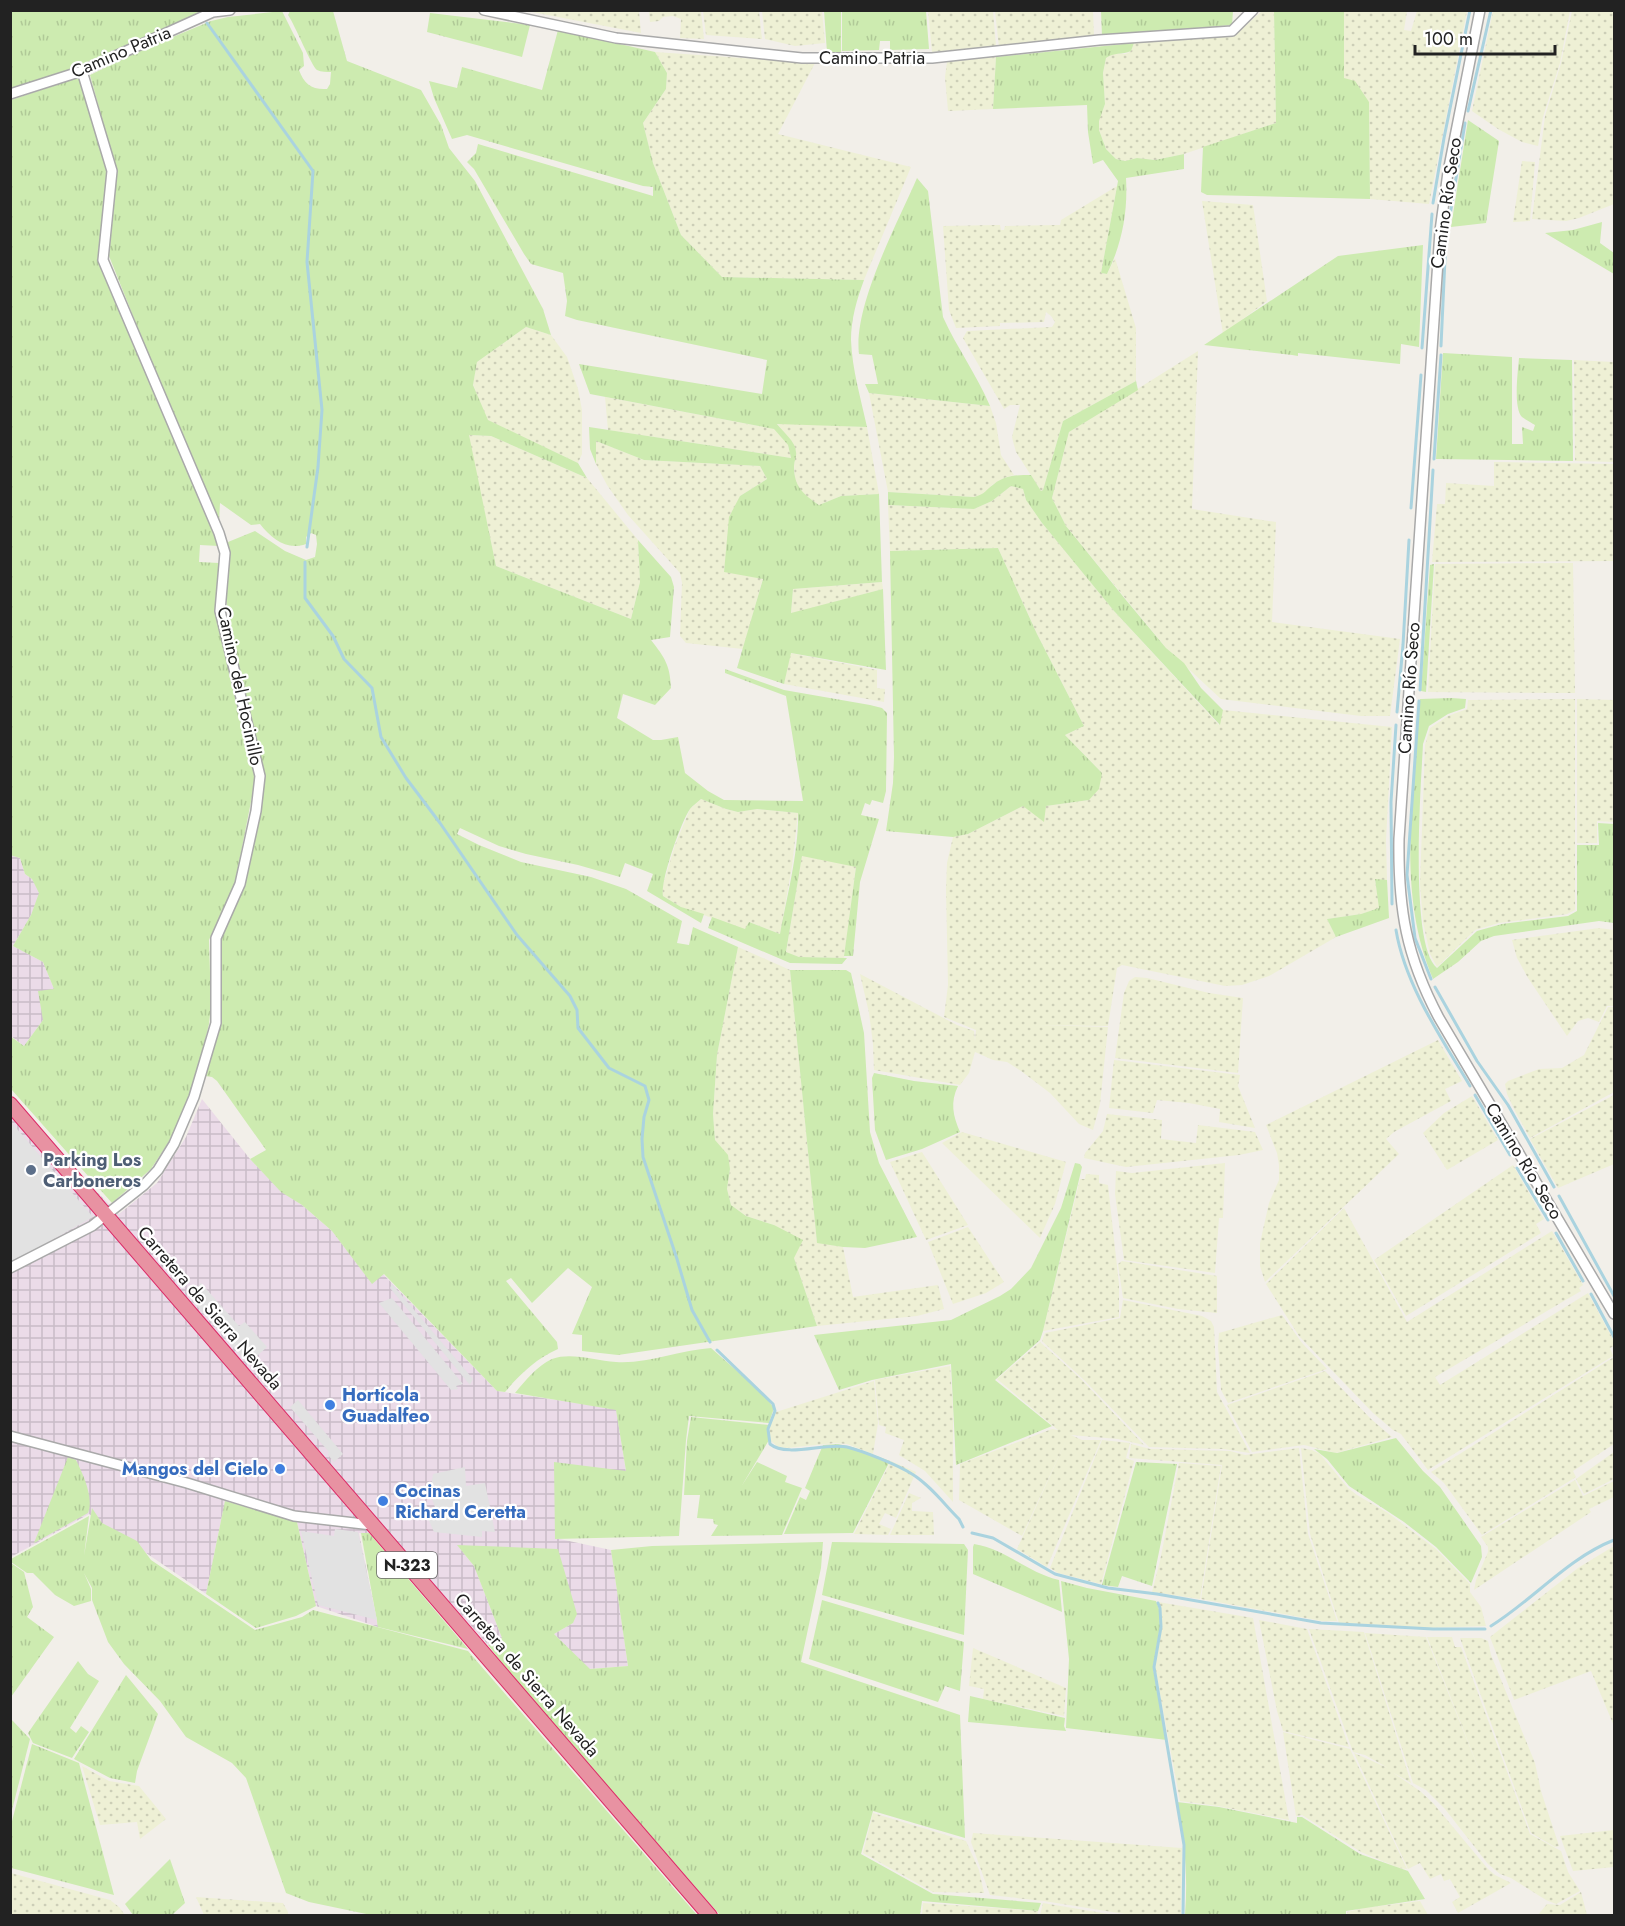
<svg xmlns="http://www.w3.org/2000/svg" width="1625" height="1926" viewBox="0 0 1625 1926" font-family="Jost,sans-serif">
	<style>
		.industrial { fill: url(#industrial-grid) }
		.farmland { fill: url(#farmland-dots) }
		.grass { fill: url(#grass-tufts) }
		.parking { fill: #e2e2e2 }
		.lines { fill: none; stroke-linecap: round; stroke-linejoin: round }
		.stream { stroke: #aad3df; stroke-width: 3 }
		.minor-casing { stroke: #a9a9a9; stroke-width: 12 }
		.highway-casing { stroke: #dc2a67; stroke-width: 16 }
		.minor { stroke: #fff; stroke-width: 9 }
		.highway { stroke: #e892a2; stroke-width: 14 }
		.service-dot { fill: #5c6f8a; stroke: #fff; stroke-width: 2 }
		.shop-dot { fill: #3f7fe0; stroke: #fff; stroke-width: 2 }
		.labels { text-anchor: middle; dominant-baseline: central; stroke-width: 4.5; stroke-linejoin: round; paint-order: stroke }
		.shield { fill: #fff; stroke: #646464; stroke-width: 1.5 }
		.shield-label { font-size: 16px; font-weight: bold; fill: #222 }
		.street-label { font-size: 18px; fill: #222; stroke: #fff }
		.service-label { font-size: 18px; font-weight: bold; fill: #4e5e75; stroke: #fff; text-anchor: start }
		.shop-label { font-size: 18px; font-weight: bold; fill: #366cbe; stroke: #fff; text-anchor: start }
	</style>
	<defs>
		<pattern id="industrial-grid" width="8" height="8" patternUnits="userSpaceOnUse" patternTransform="scale(1.5)"><rect width="8" height="8" fill="#ebdbe8"/><path d="M0 4h8M4 0v8" fill="none" stroke="#c9bcc7"/></pattern>
		<pattern id="farmland-dots" width="8" height="8" patternUnits="userSpaceOnUse" patternTransform="scale(1.5)"><rect width="8" height="8" fill="#eef0d5"/><path d="M2 2h.1M6 6h.1" fill="none" stroke="#ccceb7" stroke-width="1.8" stroke-linecap="round"/></pattern>
		<pattern id="grass-tufts" width="24" height="20" patternUnits="userSpaceOnUse" patternTransform="scale(1.5)"><rect width="24" height="20" fill="#cdebb0"/><path d="M3 7l-1-3M5 7V3M7 7l1-3M15 17l-1-3M17 17v-4M19 17l1-3" fill="none" stroke="#b0c997"/></pattern>
	</defs>
	<rect width="100%" height="100%" fill="#f2efe9"/>
	<g class="industrial">
		<polygon points="10,855 20,858 25,874 32,879 40,893 31,915 13,946 43,962 54,989 43,1020 24,1046 11,1036"/>
		<polygon points="202,1099 250,1159 281,1191 302,1205 332,1231 372,1283 383,1274 497,1391 616,1409 626,1472 555,1538 611,1550 628,1666 589,1669 554,1634 573,1623 458,1546 474,1566 502,1638 488,1645 396,1542 359,1533 378,1627 316,1606 297,1522 225,1501 206,1594 89,1514 11,1557 11,1106 119,1214 157,1183 186,1137"/>
	</g>
	<g class="farmland">
		<polygon points="527,11 639,11 641,33"/>
		<polygon points="649,11 701,11 704,39 680,38 681,19 673,16 663,17 659,21 650,22"/>
		<polygon points="703,11 759,11 762,39 706,35"/>
		<polygon points="762,11 822,11 825,43 795,46 765,39"/>
		<polygon points="928,11 993,11 996,46 932,52"/>
		<polygon points="995,11 1093,11 1094,36 999,47"/>
		<polygon points="1262,11 1274,11 1276,123 1184,154 1155,160 1137,158 1125,161 1116,159 1106,149 1099,130 1099,120 1105,104 1103,73 1106,58 1113,54 1126,54 1131,51 1134,43 1144,41 1235,35"/>
		<polygon points="1344,11 1407,11 1404,30 1411,31 1417,11 1467,11 1429,204 1370,199 1369,102 1344,78"/>
		<polygon points="1493,11 1570,11 1560,63 1543,117 1538,146 1522,142 1498,129 1472,111"/>
		<polygon points="1572,11 1614,11 1614,204 1579,218 1566,221 1532,219 1545,116 1561,63"/>
		<polygon points="655,52 815,63 778,134 911,167 864,280 722,277 681,235 653,163 643,123 666,89 667,73"/>
		<polygon points="996,57 993,109 948,111 945,77 947,62"/>
		<polygon points="1522,161 1535,162 1530,221 1513,222"/>
		<polygon points="1117,186 1101,273 1107,274 1115,258 1136,328 1136,381 1063,421 1043,490 1041,491 1016,452 1014,445 1012,437 1020,405 1010,405 1004,409 963,338 967,331 1052,327 1055,322 1051,316 1046,312 1044,322 1000,323 1000,326 956,328 949,310 943,226 1000,225 1001,230 1004,230 1005,226 1060,225 1061,220"/>
		<polygon points="1202,201 1253,205 1267,301 1223,334"/>
		<polygon points="526,327 551,335 567,357 578,389 582,410 582,454 578,463 487,420 473,384 477,362"/>
		<polygon points="1198,351 1192,509 1276,522 1272,622 1400,639 1390,716 1361,716 1221,699 1166,648 1066,526 1052,498 1069,432"/>
		<polygon points="1574,360 1614,362 1614,462 1575,461"/>
		<polygon points="869,393 990,406 996,423 1001,455 1014,475 1004,478 992,485 985,494 974,497 888,492"/>
		<polygon points="605,397 775,429 788,445 791,458 608,430"/>
		<polygon points="777,423 867,427 879,494 841,496 819,505 810,499 800,492 795,480 794,464 796,451"/>
		<polygon points="468,435 491,436 587,478 638,540 640,582 631,619 496,566"/>
		<polygon points="596,441 644,460 760,466 767,479 740,496 728,544 724,571 763,578 743,649 686,643 680,636 682,583 680,573 628,515 607,485 596,464"/>
		<polygon points="1494,462 1614,464 1614,561 1432,562 1437,504 1445,504 1446,483 1494,486"/>
		<polygon points="1011,486 1023,489 1026,500 1042,523 1114,611 1219,725 1223,710 1392,727 1386,840 1387,880 1375,880 1380,908 1361,914 1327,919 1336,937 1269,976 1242,985 1225,986 1122,965 1117,968 1108,1026 1035,1025 1108,1027 1100,1104 1093,1130 1079,1124 1050,1093 1021,1071 1007,1062 993,1060 975,1052 969,1073 960,1085 874,1070 873,1044 869,1013 860,974 957,1025 974,1031 975,1041 976,1030 944,1017 948,985 946,889 947,863 953,837 968,834 1023,806 1046,806 1089,800 1102,773 1065,735 1084,726 1037,634 998,548 890,551 888,505 974,509 992,501"/>
		<polygon points="1573,563 1575,693 1428,692 1435,564"/>
		<polygon points="882,582 883,589 791,614 793,589"/>
		<polygon points="790,653 877,670 877,688 885,689 884,702 784,684"/>
		<polygon points="1575,699 1575,910 1567,914 1499,923 1475,930 1437,967 1430,954 1423,922 1420,884 1425,745 1430,728 1448,716 1467,709 1468,700"/>
		<polygon points="1577,699 1614,700 1614,822 1597,821 1597,843 1577,843"/>
		<polygon points="701,799 726,809 738,812 756,809 798,813 792,866 780,934 749,922 746,930 681,907 663,896 662,888 675,845 690,809"/>
		<polygon points="802,855 856,866 844,958 799,957 786,953"/>
		<polygon points="1599,928 1614,930 1614,1006 1607,1006 1599,1022 1588,1018 1578,1021 1567,1036 1528,978 1517,958 1512,940"/>
		<polygon points="738,947 790,970 817,1242 843,1247 853,1297 938,1285 944,1309 917,1316 817,1326 794,1258 774,1225 746,1216 731,1205 727,1189 730,1169 715,1140 713,1114 717,1055"/>
		<polygon points="1135,977 1147,978 1209,993 1243,998 1238,1073 1115,1058 1124,993 1129,981"/>
		<polygon points="1608,1007 1614,1007 1614,1092 1530,1138 1515,1111 1507,1094 1505,1084 1508,1081 1539,1069 1562,1068 1584,1055"/>
		<polygon points="1438,1040 1462,1081 1445,1089 1451,1101 1394,1132 1386,1139 1399,1154 1265,1282 1260,1266 1260,1243 1269,1203 1279,1180 1279,1165 1277,1153 1266,1125"/>
		<polygon points="1114,1060 1240,1075 1238,1086 1255,1128 1219,1122 1220,1109 1189,1103 1157,1100 1153,1113 1109,1108"/>
		<polygon points="1614,1095 1614,1164 1558,1188 1530,1139"/>
		<polygon points="1472,1096 1498,1140 1447,1170 1423,1133 1444,1113"/>
		<polygon points="1107,1114 1162,1120 1161,1139 1196,1143 1198,1125 1255,1132 1263,1150 1239,1155 1126,1167 1084,1158 1085,1153 1103,1131"/>
		<polygon points="962,1132 1066,1162 1055,1204 1040,1238 942,1143"/>
		<polygon points="922,1152 968,1225 926,1240 890,1162"/>
		<polygon points="1225,1163 1223,1218 1219,1218 1215,1273 1124,1260 1115,1194 1116,1171 1132,1173"/>
		<polygon points="1513,1165 1544,1219 1536,1224 1541,1233 1406,1316 1374,1260"/>
		<polygon points="1086,1174 1099,1175 1099,1183 1108,1185 1119,1284 1119,1317 1043,1331 1080,1179 1085,1179"/>
		<polygon points="1344,1208 1407,1322 1552,1231 1583,1285 1579,1288 1581,1291 1435,1377 1440,1385 1588,1293 1614,1341 1614,1346 1610,1348 1613,1356 1428,1470 1401,1434 1393,1430 1373,1413 1299,1336 1266,1284"/>
		<polygon points="968,1227 1004,1282 986,1293 953,1304 928,1242"/>
		<polygon points="1122,1261 1217,1276 1217,1313 1178,1309 1123,1298 1118,1264"/>
		<polygon points="1123,1300 1202,1316 1211,1321 1214,1327 1217,1392 1250,1453 1223,1449 1149,1447 1084,1380 1042,1341 1045,1333 1120,1318"/>
		<polygon points="1282,1315 1302,1343 1327,1369 1228,1403 1221,1390 1218,1346 1219,1333"/>
		<polygon points="1040,1342 1081,1379 1144,1445 1118,1439 1071,1435 1082,1440 1101,1440 1047,1567 1017,1549 1069,1434 1022,1536 959,1500 960,1464 1052,1429 1058,1430 997,1379"/>
		<polygon points="1614,1357 1614,1444 1573,1471 1576,1477 1482,1535 1444,1483 1431,1472"/>
		<polygon points="950,1366 953,1411 953,1502 925,1471 899,1455 904,1440 885,1433 886,1427 879,1425 875,1380"/>
		<polygon points="1325,1371 1371,1419 1392,1437 1336,1453 1304,1445 1252,1452 1227,1405"/>
		<polygon points="874,1381 878,1423 873,1454 847,1444 835,1443 786,1448 778,1447 770,1440 770,1426 776,1412"/>
		<polygon points="1102,1440 1130,1443 1126,1458 1134,1461 1101,1584 1058,1573 1050,1568"/>
		<polygon points="1131,1444 1150,1449 1230,1451 1245,1455 1299,1448 1308,1534 1337,1621 1322,1621 1201,1599 1222,1465 1129,1458"/>
		<polygon points="1301,1448 1312,1450 1320,1454 1348,1488 1357,1495 1388,1513 1436,1549 1470,1584 1470,1592 1481,1607 1486,1626 1425,1628 1339,1623 1310,1534"/>
		<polygon points="1614,1452 1614,1479 1584,1494 1576,1479"/>
		<polygon points="891,1461 916,1472 896,1518 885,1513 879,1524 891,1529 888,1535 854,1534"/>
		<polygon points="1179,1463 1221,1466 1200,1599 1152,1592 1160,1561"/>
		<polygon points="1575,1480 1583,1496 1614,1481 1614,1497 1589,1509 1591,1512 1474,1590 1476,1580 1488,1552 1488,1547 1481,1537"/>
		<polygon points="909,1493 921,1498 912,1503 912,1511 933,1512 934,1535 890,1535"/>
		<polygon points="1614,1546 1614,1726 1591,1671 1514,1700 1490,1637 1578,1568"/>
		<polygon points="1158,1602 1253,1618 1289,1820 1218,1806 1180,1801 1155,1667 1162,1626 1161,1608"/>
		<polygon points="1259,1620 1307,1629 1349,1747 1283,1731 1277,1711"/>
		<polygon points="1309,1629 1364,1632 1411,1783 1392,1772 1420,1791 1433,1803 1488,1869 1495,1875 1511,1883 1458,1913 1452,1902 1460,1897 1450,1879 1444,1881 1441,1874 1430,1879 1420,1863 1408,1869 1354,1753 1388,1768 1365,1755 1353,1752"/>
		<polygon points="1365,1633 1426,1637 1487,1790 1427,1637 1452,1637 1455,1647 1461,1647 1530,1834 1561,1851 1568,1872 1580,1891 1556,1904 1546,1900 1511,1878 1500,1874 1488,1864 1445,1809 1426,1790 1413,1783"/>
		<polygon points="1460,1638 1481,1638 1488,1641 1491,1655 1535,1763 1541,1791 1559,1846 1555,1847 1531,1833"/>
		<polygon points="973,1648 1066,1688 1064,1716 983,1699 984,1689 969,1686"/>
		<polygon points="1283,1732 1350,1749 1407,1869 1399,1868 1361,1852 1302,1815 1296,1816"/>
		<polygon points="82,1766 109,1781 139,1786 166,1819 140,1839 137,1822 100,1825"/>
		<polygon points="873,1813 966,1841 979,1870 984,1893 933,1892 863,1853"/>
		<polygon points="1614,1830 1614,1867 1573,1871 1560,1836"/>
		<polygon points="973,1833 1182,1848 1181,1915 1131,1915 1044,1901 990,1895 971,1842"/>
		<polygon points="11,1873 110,1900 119,1907 125,1915 11,1915"/>
		<polygon points="1581,1892 1587,1915 1538,1915 1547,1904 1560,1905"/>
		<polygon points="196,1897 283,1903 288,1912 288,1915 204,1915"/>
		<polygon points="1420,1901 1428,1915 1347,1915 1347,1912 1364,1908"/>
		<polygon points="923,1903 1038,1911 1037,1916 922,1915"/>
		<polygon points="1043,1903 1114,1915 1040,1915"/>
	</g>
	<g class="grass">
		<polygon points="11,11 207,11 80,67 11,88"/>
		<path d="M 282,11 L 303,53 L 304,66 L 299,70 C 304,84 312,90 327,89 L 330,84 L 331,72 C 327,72 321,72 317,70 C 312,67 295,25 288,15 L 290,11 L 333,11 L 347,61 L 421,90 L 441,125 L 449,148 L 475,181 L 543,309 L 551,335 L 526,327 L 477,362 L 473,385 L 488,420 L 578,463 L 587,478 L 491,436 L 469,435 L 496,566 L 631,619 L 640,582 L 638,540 L 671,577 L 674,587 L 670,637 L 651,640 C 665,658 670,665 671,688 L 655,705 L 623,694 L 617,718 L 653,740 L 661,740 L 678,737 L 685,773 L 708,791 L 724,800 L 803,801 L 786,696 L 725,673 L 725,669 L 784,690 L 870,705 L 882,708 L 887,713 L 886,791 L 883,803 L 872,800 L 870,805 L 865,803 L 861,815 L 879,819 L 860,882 L 853,956 L 844,956 L 856,867 L 802,856 L 786,952 L 799,957 L 847,958 L 842,964 L 790,963 L 708,928 L 712,917 L 745,929 L 749,922 L 780,934 C 787,896 799,851 798,813 L 757,809 L 738,812 L 726,809 L 701,799 C 698,802 693,805 690,809 C 681,822 660,881 663,896 L 681,907 L 704,914 L 701,923 L 647,891 L 653,874 L 625,863 L 620,877 L 578,865 L 526,854 L 499,846 L 460,828 L 457,834 L 479,845 L 521,862 L 591,877 L 626,889 L 682,921 L 677,943 L 689,945 L 693,927 L 738,947 L 717,1055 L 713,1114 L 715,1140 L 728,1155 L 730,1169 L 727,1189 L 731,1205 L 746,1216 L 774,1225 L 803,1240 L 794,1258 L 817,1326 L 618,1355 L 582,1351 L 582,1335 L 572,1334 L 592,1287 L 568,1268 L 532,1303 L 511,1278 L 506,1281 L 557,1342 L 558,1349 C 537,1358 520,1374 505,1392 L 497,1391 L 384,1274 L 372,1284 L 332,1231 L 302,1205 L 281,1192 L 250,1159 L 266,1150 L 217,1081 L 212,1077 L 205,1076 L 212,1054 L 221,1018 L 219,946 L 222,934 L 244,885 L 259,819 L 264,774 L 232,644 L 226,598 L 228,542 L 255,531 L 285,551 L 306,560 L 315,557 L 317,544 L 316,535 L 311,533 L 306,537 L 306,544 C 287,551 272,539 260,524 L 251,525 L 220,503 L 219,522 L 180,433 L 109,256 L 117,173 L 90,75 L 144,49 L 211,21 L 228,17 Z"/>
		<polygon points="824,11 841,11 841,52 827,52"/>
		<polygon points="842,11 926,11 929,49 890,50 890,41 880,41 879,50 842,51"/>
		<polygon points="1101,11 1233,11 1232,25 1102,36"/>
		<polygon points="1274,11 1344,11 1344,78 1355,81 1369,102 1370,199 1207,195 1201,192 1203,147 1276,123"/>
		<polygon points="430,13 530,25 522,57 427,32"/>
		<path d="M 558,30 L 655,52 L 667,73 L 666,89 L 643,123 L 653,163 L 681,235 L 722,277 L 864,280 C 857,299 851,319 851,340 C 852,369 861,399 867,427 L 777,424 C 783,432 796,442 796,452 C 797,456 794,462 794,466 C 794,487 803,494 819,505 L 841,496 L 879,494 L 882,582 L 793,589 L 791,613 L 883,589 L 886,670 L 791,653 L 784,684 L 737,668 L 763,579 L 724,572 L 729,517 L 740,496 L 767,479 L 760,466 L 644,460 L 596,441 L 596,464 L 590,449 L 589,427 L 791,458 L 788,445 L 774,429 L 590,394 L 579,364 L 762,394 L 767,360 L 577,320 L 565,316 L 567,301 L 563,273 L 531,264 L 524,254 L 474,169 L 467,162 L 476,153 L 478,144 L 653,196 L 653,187 L 643,186 L 467,135 L 452,139 L 434,98 L 429,81 L 457,88 L 462,67 L 542,90 Z"/>
		<path d="M 1134,43 L 1131,51 C 1122,55 1114,52 1106,58 L 1103,73 L 1105,104 L 1099,121 L 1099,130 L 1106,149 L 1116,159 L 1125,161 L 1137,158 L 1155,160 L 1184,154 L 1184,169 L 1126,178 C 1128,212 1122,244 1107,274 L 1101,273 L 1118,181 L 1103,160 L 1093,164 L 1088,132 L 1087,105 L 993,109 L 996,57 Z"/>
		<polygon points="80,77 109,172 98,261 219,546 200,545 199,562 219,563 216,614 256,776 235,883 209,940 211,1006 209,1024 198,1070 184,1112 168,1143 151,1169 112,1203 11,1089 10,1036 24,1046 43,1020 38,991 54,989 43,962 13,946 31,915 39,893 32,879 25,874 20,858 10,855 11,100"/>
		<polygon points="1468,120 1499,141 1486,223 1451,227"/>
		<path d="M 917,178 L 928,191 L 943,317 C 957,348 977,375 990,406 L 869,393 L 865,384 L 878,384 L 872,355 L 859,354 C 853,306 897,224 917,178 Z"/>
		<polygon points="1602,222 1600,243 1614,253 1614,274 1545,233 1573,230"/>
		<polygon points="1423,245 1419,347 1401,344 1400,364 1298,353 1298,356 1292,355 1204,345 1338,256"/>
		<path d="M 1443,353 L 1512,357 L 1512,444 L 1523,444 L 1522,427 L 1533,431 L 1535,425 C 1532,423 1526,420 1522,417 C 1513,408 1518,371 1519,358 L 1572,360 L 1573,461 L 1436,459 Z"/>
		<path d="M 1136,381 L 1138,390 L 1069,432 L 1052,498 L 1066,526 L 1126,600 L 1166,648 L 1184,663 L 1201,688 L 1223,710 L 1220,725 L 1114,611 L 1042,523 L 1026,500 L 1023,489 L 1011,486 L 992,501 L 974,509 L 888,505 L 888,492 L 974,497 C 986,494 985,490 994,484 C 1005,475 1018,475 1031,475 L 1041,491 L 1043,490 L 1063,421 Z"/>
		<polygon points="998,548 1037,634 1084,726 1065,735 1102,773 1099,789 1089,800 1046,806 1044,822 1023,806 968,834 953,837 886,831 893,783 894,757 890,551"/>
		<polygon points="1434,564 1426,692 1421,691 1430,565"/>
		<path d="M 1451,698 L 1466,699 L 1465,708 L 1448,714 L 1429,726 L 1423,744 C 1421,785 1409,945 1437,968 L 1477,931 L 1502,924 L 1568,916 L 1577,911 L 1577,845 L 1599,845 L 1598,823 L 1614,824 L 1614,923 L 1599,921 L 1494,936 L 1481,941 L 1458,962 L 1433,979 C 1395,889 1415,794 1420,699 Z"/>
		<polygon points="1375,879 1387,880 1389,918 1336,937 1327,919 1361,914 1379,908"/>
		<polygon points="790,970 846,970 851,973 864,1033 870,1132 879,1163 917,1237 865,1248 843,1247 817,1243"/>
		<path d="M 874,1073 L 914,1081 L 958,1086 C 950,1102 953,1116 960,1132 L 922,1149 L 886,1160 L 875,1130 L 872,1078 Z"/>
		<polygon points="1075,1163 1080,1164 1082,1167 1043,1331 1040,1340 995,1380 1052,1426 956,1465 951,1364 872,1380 839,1390 814,1335 951,1320 1000,1296 1011,1289 1031,1268 1061,1208"/>
		<path d="M 711,1348 L 763,1394 L 774,1408 L 769,1423 L 689,1416 L 686,1440 L 679,1536 L 555,1539 L 554,1462 L 626,1471 L 616,1410 L 515,1393 C 525,1381 538,1365 552,1359 C 572,1352 595,1361 616,1362 C 648,1364 680,1350 711,1348 Z"/>
		<polygon points="691,1417 769,1425 767,1429 769,1440 741,1487 757,1462 787,1476 785,1482 802,1488 782,1535 711,1536 718,1525 714,1524 713,1519 697,1518 700,1495 684,1495 687,1441"/>
		<polygon points="1396,1438 1423,1471 1440,1487 1481,1546 1482,1557 1471,1583 1436,1547 1404,1522 1349,1486 1327,1459 1314,1449 1337,1453"/>
		<polygon points="838,1444 852,1447 890,1461 853,1533 784,1534 800,1497 806,1500 810,1491 805,1488 823,1445"/>
		<path d="M 68,1457 L 76,1460 C 83,1474 94,1498 88,1513 L 34,1543 Z"/>
		<polygon points="1136,1462 1177,1464 1152,1586 1122,1576 1118,1587 1102,1585"/>
		<polygon points="225,1501 297,1522 316,1606 296,1616 256,1628 206,1594"/>
		<polygon points="92,1508 102,1523 137,1541 151,1560 255,1630 302,1617 313,1610 468,1651 697,1915 371,1915 309,1902 286,1893 246,1778 232,1763 186,1737 160,1701 124,1664 108,1642 92,1600 92,1588 84,1573 91,1589 91,1601 74,1606 55,1595 33,1573 27,1573 11,1562 11,1559 89,1516 84,1556"/>
		<polygon points="361,1533 369,1533 468,1649 378,1627"/>
		<polygon points="823,1542 821,1568 801,1662 960,1715 965,1838 873,1811 861,1854 933,1894 1041,1903 1038,1911 922,1901 920,1915 720,1915 517,1682 488,1645 502,1638 474,1566 457,1545 558,1549 577,1614 573,1623 554,1634 590,1669 628,1666 611,1550 652,1546"/>
		<polygon points="832,1542 964,1544 968,1550 964,1635 822,1595"/>
		<path d="M 974,1544 C 1006,1549 1028,1573 1059,1580 L 1062,1612 L 973,1574 L 973,1547 Z"/>
		<polygon points="11,1563 24,1572 33,1607 27,1617 54,1637 11,1697"/>
		<polygon points="1061,1581 1087,1588 1156,1601 1159,1609 1160,1626 1153,1668 1167,1740 1066,1728 1069,1659"/>
		<polygon points="822,1600 964,1642 960,1691 945,1686 938,1702 809,1659"/>
		<polygon points="78,1661 88,1674 99,1681 70,1728 76,1733 81,1726 89,1732 72,1758 33,1743 28,1733"/>
		<polygon points="126,1675 158,1714 137,1771 135,1783 110,1778 74,1759"/>
		<polygon points="970,1696 1065,1718 1064,1726 1066,1731 968,1722"/>
		<polygon points="11,1719 30,1739 11,1814"/>
		<polygon points="32,1744 79,1763 114,1895 11,1868 11,1825"/>
		<path d="M 1177,1802 L 1219,1807 L 1297,1823 L 1297,1817 L 1302,1817 L 1360,1854 L 1408,1871 L 1425,1899 L 1346,1911 L 1346,1915 L 1185,1915 C 1188,1877 1185,1840 1177,1802 Z"/>
		<polygon points="170,1859 185,1903 172,1915 133,1915 125,1904"/>
	</g>
	<g class="parking">
		<polygon points="11,1122 93,1217 11,1263 10,1263"/>
		<polygon points="201,1283 239,1326 245,1322 267,1347 248,1364 189,1297"/>
		<polygon points="392,1284 473,1379 470,1385 390,1288"/>
		<polygon points="392,1298 463,1384 456,1386 458,1389 451,1390 379,1303"/>
		<polygon points="298,1400 343,1454 334,1462 328,1455 329,1452 290,1407"/>
		<polygon points="465,1467 466,1486 485,1483 495,1532 482,1531 482,1537 434,1532 427,1516 437,1513 430,1493 433,1474"/>
		<polygon points="335,1529 358,1532 377,1620 318,1605 301,1531 334,1536"/>
	</g>
	<g class="lines">
		<g class="stream">
			<polyline points="207,23 313,171 307,262 322,410 318,467 307,547"/>
			<polyline points="1468,111 1491,10"/>
			<polyline points="1433,203 1444,138 1470,10"/>
			<polyline points="1450,215 1465,123"/>
			<polyline points="1441,346 1446,237"/>
			<polyline points="1422,348 1432,214"/>
			<polyline points="1434,459 1441,355"/>
			<polyline points="1411,508 1421,375"/>
			<polyline points="305,562 305,598 333,636 344,659 372,688 381,737 406,778 440,823 517,935 570,996 577,1010 578,1028 609,1068 645,1086 649,1100 644,1117 642,1139 643,1157 677,1259 692,1310 710,1342"/>
			<polyline points="1420,690 1433,470"/>
			<polyline points="1419,701 1407,875 1415,938 1431,979"/>
			<polyline points="1397,712 1403,645 1409,540"/>
			<polyline points="1392,904 1391,802 1396,725"/>
			<path d="M 1396,930 C 1405,985 1442,1039 1470,1086"/>
			<polyline points="1435,987 1477,1061 1508,1105 1554,1187"/>
			<polyline points="1475,1095 1510,1155"/>
			<polyline points="1517,1168 1548,1220"/>
			<polyline points="1559,1196 1614,1296"/>
			<polyline points="1556,1233 1583,1281"/>
			<polyline points="1591,1294 1614,1337"/>
			<path d="M 717,1350 L 773,1404 L 775,1411 L 768,1429 L 770,1444 C 787,1458 826,1442 847,1447 C 863,1451 898,1465 912,1474 C 930,1485 944,1504 959,1519 L 963,1527"/>
			<polyline points="972,1533 993,1538 1055,1574 1108,1588 1157,1594 1321,1623 1433,1629 1485,1629"/>
			<polyline points="1158,1603 1160,1608 1161,1627 1154,1667 1184,1845 1183,1916"/>
			<path d="M 1491,1626 C 1533,1600 1568,1558 1614,1540"/>
		</g>
		<g class="minor-casing">
			<g id="minor">
				<polyline points="484,10 616,38 802,58 932,58 1099,40 1232,31 1253,10"/>
				<path d="M 1480,10 L 1448,172 L 1440,231 L 1399,839 C 1398,909 1406,956 1439,1018 L 1614,1314"/>
				<polyline points="10,94 82,71 213,12 230,10"/>
				<polyline points="10,1268 92,1226 144,1185 158,1170 174,1144 194,1097 216,1023 216,938 240,884 256,811 260,776 220,611 225,553 219,533 103,260 112,171 82,71"/>
				<polyline points="10,1436 187,1483 294,1516 372,1525"/>
			</g>
		</g>
		<g class="highway-casing">
			<polyline id="highway" points="10,1104 710,1916"/>
		</g>
		<use href="#minor" class="minor"/>
		<use href="#highway" class="highway"/>
	</g>
	<circle class="service-dot" cx="31" cy="1170" r="6"/>
	<g class="shop-dot">
		<circle cx="330" cy="1405" r="6"/>
		<circle cx="280" cy="1469" r="6"/>
		<circle cx="383" cy="1501" r="6"/>
	</g>
	<g class="labels">
		<rect class="shield" x="377" y="1552" width="60" height="26" rx="4.5"/>
		<g class="shield-label">
			<text x="407" y="1565">N-323</text>
		</g>
		<g class="street-label">
			<text transform="translate(121 52) rotate(-23)">Camino Patria</text>
			<text x="872" y="58">Camino Patria</text>
			<text transform="translate(1446 203) rotate(-82)">Camino Río Seco</text>
			<text transform="translate(240 686) rotate(78)">Camino del Hocinillo</text>
			<text transform="translate(1409 688) rotate(-86)">Camino Río Seco</text>
			<text transform="translate(1524 1161) rotate(59)">Camino Río Seco</text>
			<text transform="translate(210 1308) rotate(49)">Carretera de Sierra Nevada</text>
			<text transform="translate(527 1675) rotate(49)">Carretera de Sierra Nevada</text>
		</g>
		<g class="service-label">
			<text x="43" y="1160">Parking Los<tspan x="43" dy="21">Carboneros</tspan></text>
		</g>
		<g class="shop-label">
			<text x="342" y="1395">Hortícola<tspan x="342" dy="21">Guadalfeo</tspan></text>
			<text x="268" y="1469" text-anchor="end">Mangos del Cielo</text>
			<text x="395" y="1491">Cocinas<tspan x="395" dy="21">Richard Ceretta</tspan></text>
		</g>
	</g>
	<rect width="1625" height="1926" fill="none" stroke="#222222" stroke-width="24"/>
	<path d="M1415 45v9h140v-9" fill="none" stroke="#222222" stroke-width="3"/>
	<text x="1424" y="45" font-size="18" fill="#222222" stroke="#ffffff" stroke-width="4.5" paint-order="stroke">100 m</text>
</svg>
